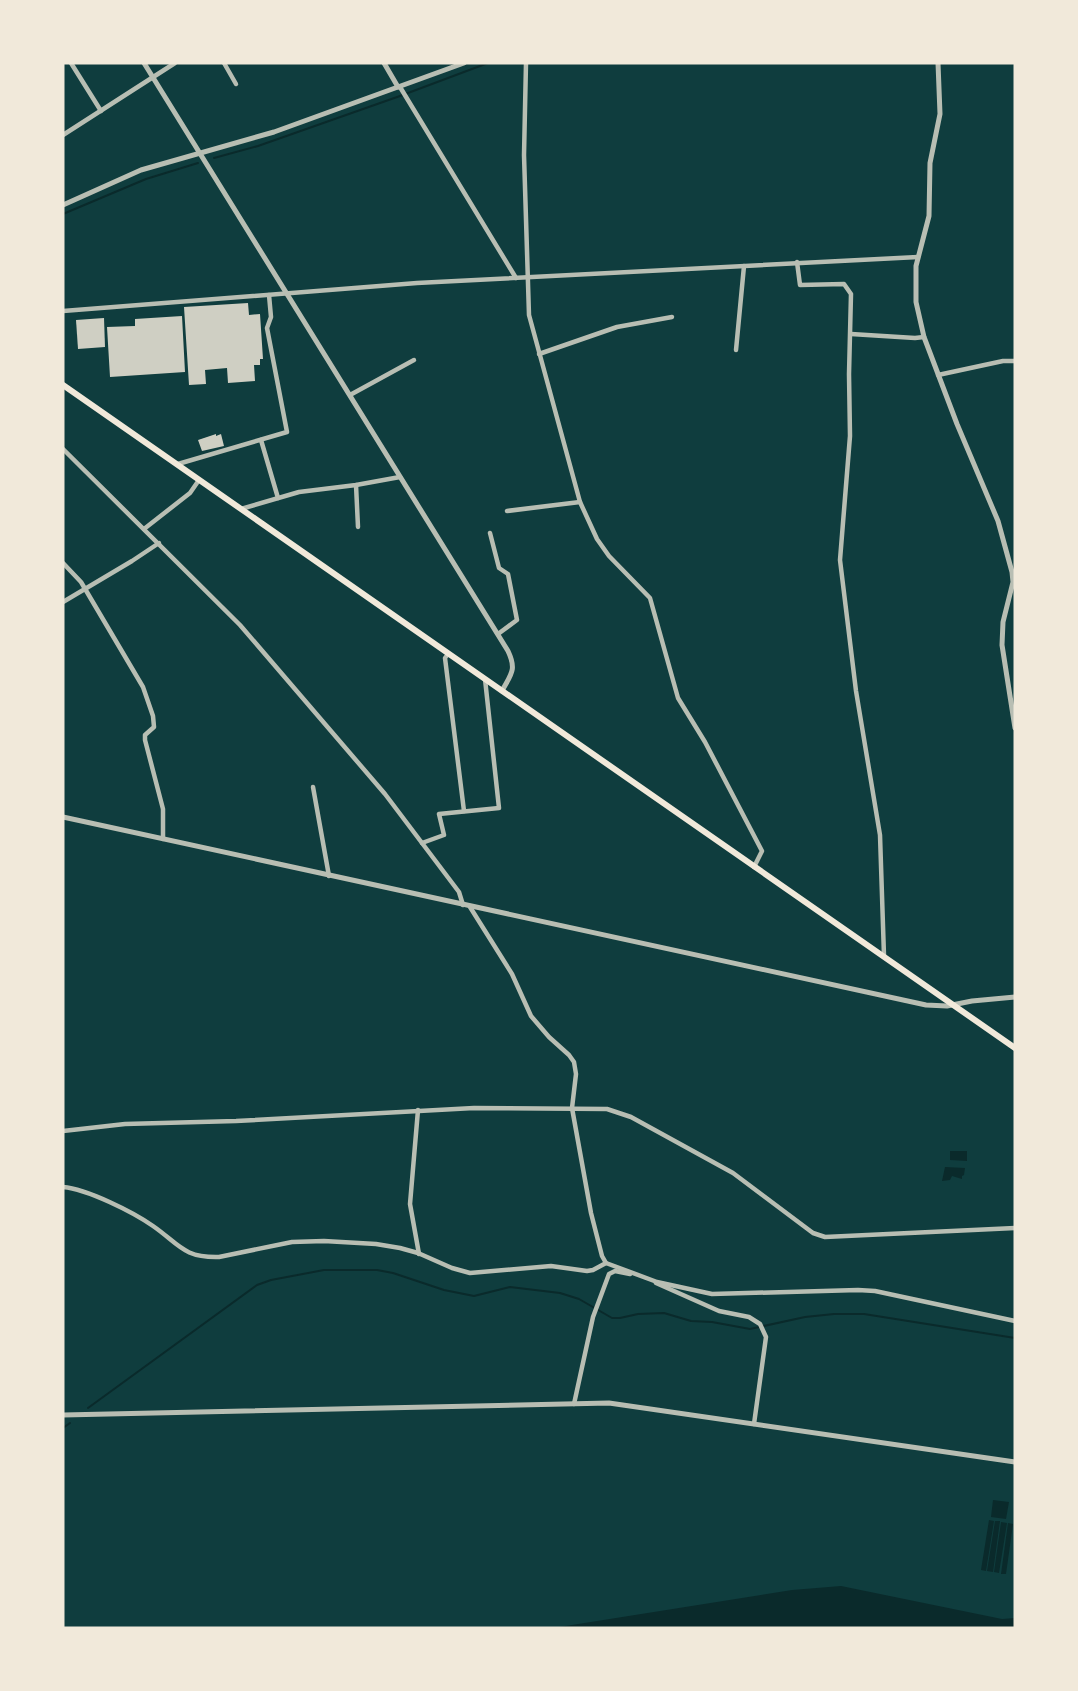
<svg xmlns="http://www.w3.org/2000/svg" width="1078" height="1691" viewBox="0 0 1078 1691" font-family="'Fira Sans Condensed',sans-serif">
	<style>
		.water { fill: #0a2a2b }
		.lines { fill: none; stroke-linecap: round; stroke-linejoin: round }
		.stream { stroke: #0a2a2b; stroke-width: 2 }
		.building { fill: #cfcfc3 }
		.minor { stroke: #b8beb3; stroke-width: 4.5 }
		.tertiary { stroke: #b8beb3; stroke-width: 5 }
		.secondary { stroke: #f1e9da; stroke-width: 6 }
	</style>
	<rect width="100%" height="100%" fill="#0f3d3e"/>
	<g class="water">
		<polygon points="950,1151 967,1151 967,1161 950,1160"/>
		<polygon points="945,1167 965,1168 964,1175 962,1176 962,1179 952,1176 950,1180 942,1181"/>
		<polygon points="993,1500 1009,1502 1006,1519 991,1517"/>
		<polygon points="989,1520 994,1521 986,1571 981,1570"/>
		<polygon points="995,1521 1000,1521 993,1572 987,1571"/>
		<polygon points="1001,1522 1007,1523 999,1573 994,1572"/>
		<polygon points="1008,1523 1013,1524 1006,1574 1001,1574"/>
		<polygon points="841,1586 1002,1619 1015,1618 1015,1628 553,1628 792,1590"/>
	</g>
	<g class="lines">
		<g class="stream">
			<polyline points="1014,63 1015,64"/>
			<polyline points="214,158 258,146 400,96 488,63"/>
			<polyline points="63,214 146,179 198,163"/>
			<polyline points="88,1408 257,1285 271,1280 324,1270 377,1270 393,1273 444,1290 474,1296 510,1287 560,1293 579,1299 612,1318 620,1318 638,1314 664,1313 691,1321 712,1322 750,1329 805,1317 834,1314 864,1314 1015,1338"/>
			<polyline points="63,1428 70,1423"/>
		</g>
	</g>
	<g class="building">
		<polygon points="248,303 249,315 260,314 263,359 260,359 260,365 254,365 255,381 228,383 227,368 205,370 206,384 189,385 184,307"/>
		<polygon points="182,316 185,372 110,377 107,327 135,326 135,319"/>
		<polygon points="104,318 105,347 78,349 76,320"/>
		<polygon points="216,434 216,436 221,434 224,446 202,451 198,440"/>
	</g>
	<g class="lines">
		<g class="minor">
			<polyline points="71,63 101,111"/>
			<polyline points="224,63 236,84"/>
			<polyline points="526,63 524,155 529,315 580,502 597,539 609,556 650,598 678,698 705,742 762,851 754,867"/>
			<polyline points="400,87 516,278"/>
			<polyline points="63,135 175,63"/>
			<polyline points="797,262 800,285 844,284 851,294 849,374 850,436 840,560 856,691 880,835 884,956"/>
			<polyline points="63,311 417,283 918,257"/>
			<polyline points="851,334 915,338 924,337"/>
			<polyline points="736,350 744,266"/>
			<polyline points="539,354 617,327 672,317"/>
			<polyline points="938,375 1003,361 1015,361"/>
			<polyline points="350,395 414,360"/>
			<polyline points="261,440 278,498"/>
			<polyline points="63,449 240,625 385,794 459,892 463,905"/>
			<polyline points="178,464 287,432 267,328 271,317 269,295"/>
			<polyline points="356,485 358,527"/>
			<polyline points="241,509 299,492 356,485 400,477"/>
			<polyline points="507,511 580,502"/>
			<polyline points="144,529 190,493 199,480"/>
			<polyline points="490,533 499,568 508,574 517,620 498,634"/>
			<polyline points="63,563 81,582 143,687 153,716 154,727 145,735 145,740 163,809 163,839"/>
			<polyline points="63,602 132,561 159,543"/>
			<polyline points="448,654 445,658 464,811"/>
			<polyline points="313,787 329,876"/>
			<polyline points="422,843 444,835 439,814 499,808 485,679"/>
			<polyline points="470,907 512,974 531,1016 549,1037 569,1055 574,1062 576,1074 572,1108 591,1213 602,1256 606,1263 657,1282 712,1294 858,1290 875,1291 1015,1321"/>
			<polyline points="418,1110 410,1204 419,1254"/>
			<polyline points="63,1131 125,1124 236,1121 474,1108 607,1109 631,1117 733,1173 813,1233 825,1237 1015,1228"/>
			<path d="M 63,1187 C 87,1189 133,1212 153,1226 C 179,1244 183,1258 219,1257 L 292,1242 L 324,1241 L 376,1244 L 400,1248 L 418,1253 L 452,1268 L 470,1273 L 551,1266 L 587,1271 L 593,1270 L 606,1263"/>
			<polyline points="656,1283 719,1311 749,1317 760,1324 766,1337 754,1424"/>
			<polyline points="574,1404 593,1317 609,1274 615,1271 630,1274"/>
		</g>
		<g class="tertiary">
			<path d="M 144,63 L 508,651 C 517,670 511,674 502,691"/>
			<polyline points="384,63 398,87"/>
			<polyline points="938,63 940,114 930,163 929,216 916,266 916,302 924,337 957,424 998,521 1012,572 1013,582 1003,622 1002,645 1015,728"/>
			<polyline points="63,205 141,170 274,132 464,63"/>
			<polyline points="63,817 926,1005 947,1006 972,1001 1015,997"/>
			<polyline points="63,1415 609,1403 1015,1462"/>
		</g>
		<polyline class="secondary" points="63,385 1015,1048"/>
	</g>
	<rect width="1078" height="1691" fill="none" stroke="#f1e9da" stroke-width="129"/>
</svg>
